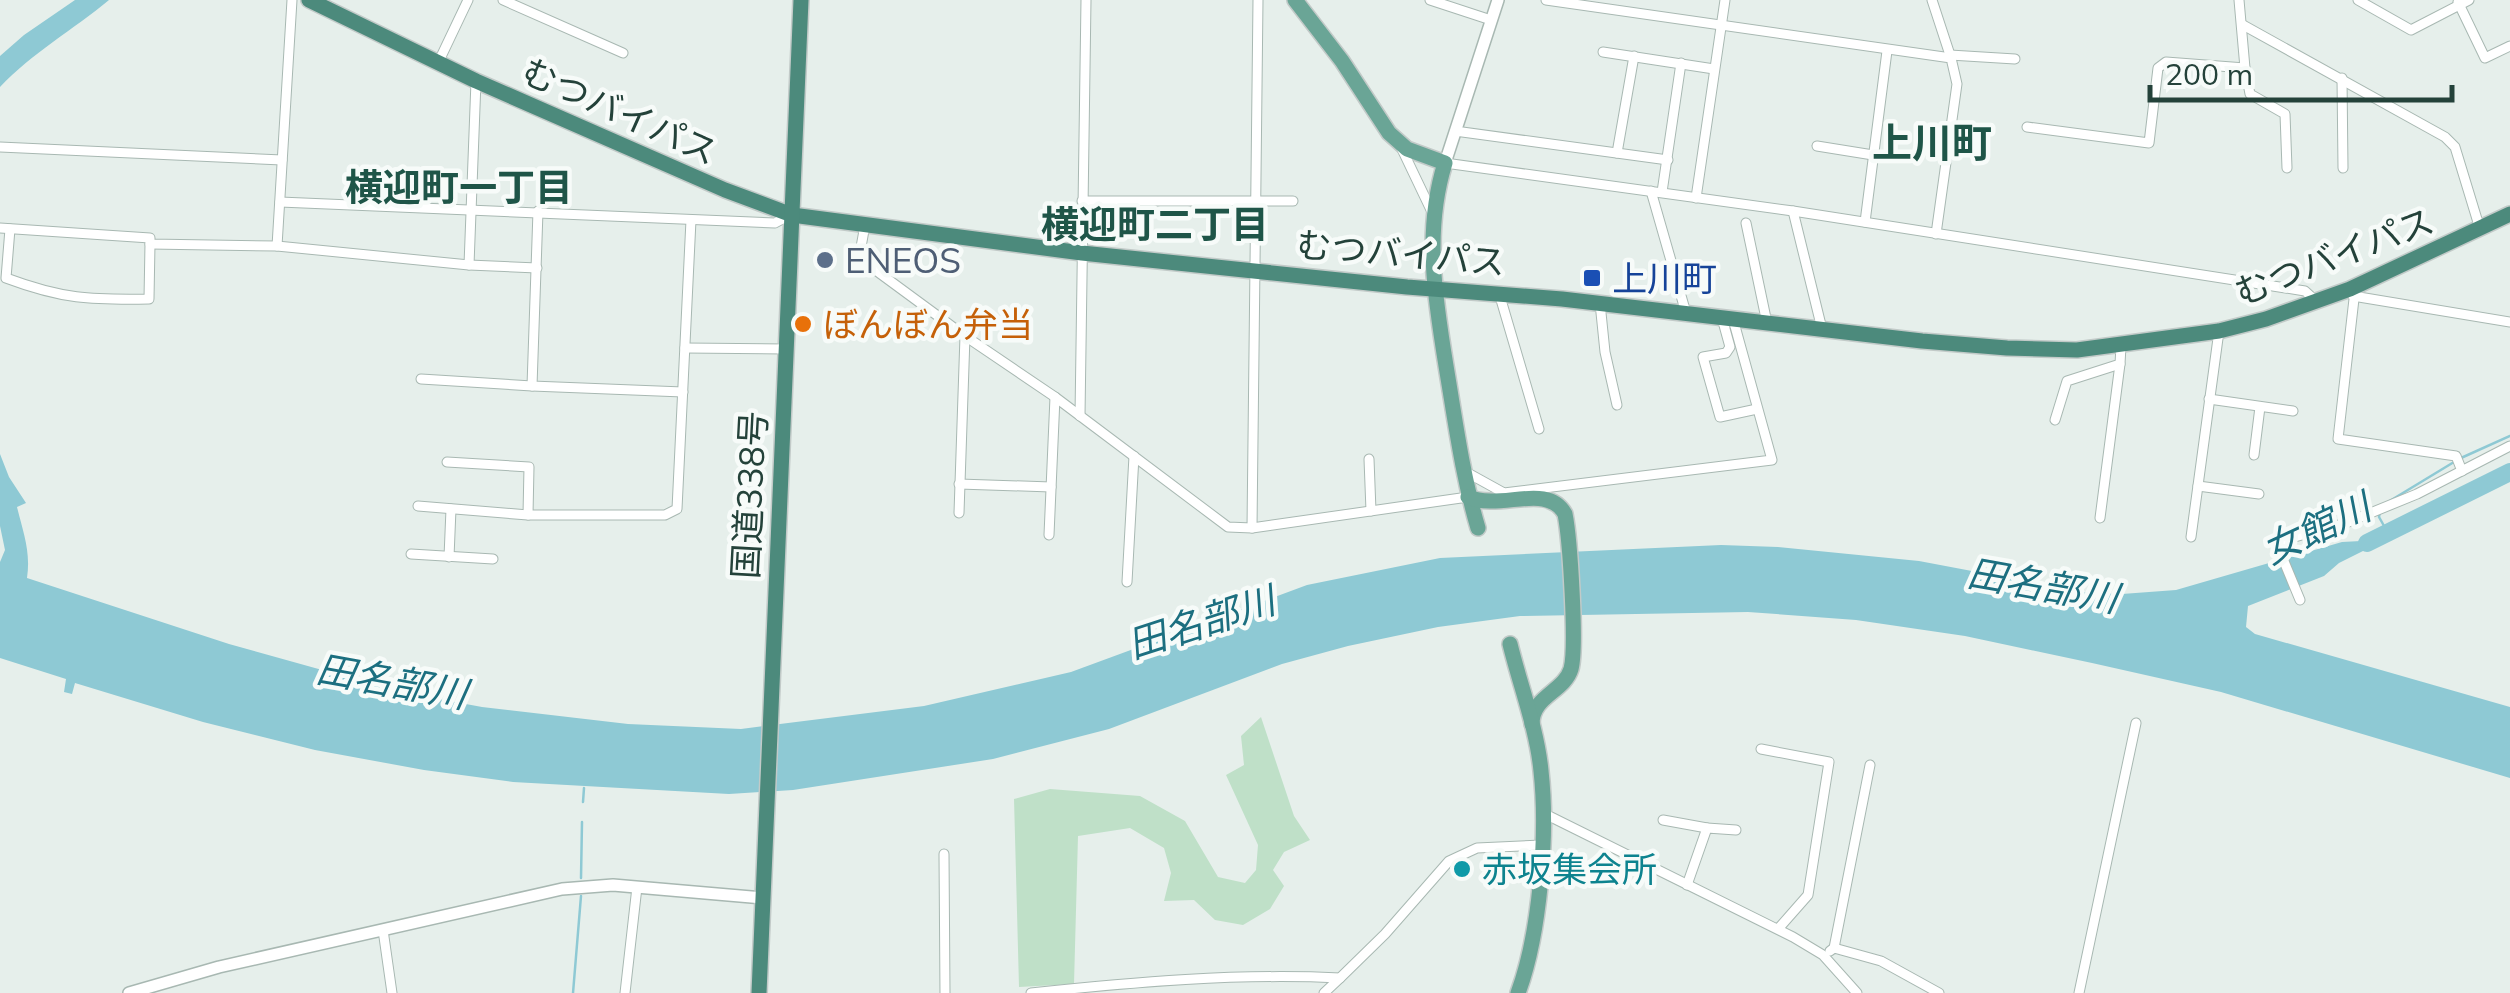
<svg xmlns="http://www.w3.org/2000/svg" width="2510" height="993" viewBox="0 0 2510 993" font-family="Mulish,'Noto Sans JP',sans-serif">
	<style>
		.green { fill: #bfe0c8 }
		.water { fill: #8ec9d4 }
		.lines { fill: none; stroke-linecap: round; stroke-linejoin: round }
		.stream { stroke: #8ec9d4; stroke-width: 2.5 }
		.river { stroke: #8ec9d4; stroke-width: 18 }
		.minor-casing { stroke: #a8b8b2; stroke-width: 11 }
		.tertiary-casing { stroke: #a8b8b2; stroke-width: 14 }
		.primary-casing { stroke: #c2cac8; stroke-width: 18 }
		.trunk-casing { stroke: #c2cac8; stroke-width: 18 }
		.minor { stroke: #fff; stroke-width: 9 }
		.tertiary { stroke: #fff; stroke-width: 11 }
		.primary { stroke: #6aa596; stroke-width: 15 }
		.trunk { stroke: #4c8a7c; stroke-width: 15 }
		.service-dot { fill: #5c6f8a; stroke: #f7fbf9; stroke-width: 4 }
		.transit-dot { fill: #1a4fb4; stroke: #f7fbf9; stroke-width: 4 }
		.food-dot { fill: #e8710a; stroke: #f7fbf9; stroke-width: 4 }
		.culture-dot { fill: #0f9aa8; stroke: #f7fbf9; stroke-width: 4 }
		.labels { text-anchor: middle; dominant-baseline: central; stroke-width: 9; stroke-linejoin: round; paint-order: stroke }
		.street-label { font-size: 35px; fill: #24423a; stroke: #f7fbf9 }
		.service-label { font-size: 35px; fill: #4e5e75; stroke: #f7fbf9; text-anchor: start }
		.transit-label { font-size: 35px; fill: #164399; stroke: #f7fbf9; text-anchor: start }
		.food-label { font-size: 35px; fill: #c56008; stroke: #f7fbf9; text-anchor: start }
		.culture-label { font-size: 35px; fill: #0d838f; stroke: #f7fbf9; text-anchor: start }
		.neighbourhood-label { font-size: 38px; font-weight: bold; fill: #1f5548; stroke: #f7fbf9 }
		.water-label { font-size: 38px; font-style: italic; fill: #1c6f80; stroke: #f7fbf9 }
		.quarter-label { font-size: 40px; font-weight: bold; fill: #1f5548; stroke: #f7fbf9 }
	</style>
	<rect width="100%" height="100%" fill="#e6efeb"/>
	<polygon class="green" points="1261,717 1294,816 1310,840 1284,852 1273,870 1284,886 1270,909 1243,925 1215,920 1194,900 1164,901 1171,873 1164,848 1130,828 1078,836 1074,984 1019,987 1014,799 1050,789 1140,796 1185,821 1218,877 1245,883 1256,870 1258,845 1226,775 1244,765 1241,736"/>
	<g class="water">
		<path d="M 75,0 L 109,0 C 73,30 32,53 0,87 L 0,56 L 24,35 Z"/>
		<path d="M 0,454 L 9,477 L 26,503 L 17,507 C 23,532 31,551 27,578 L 229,644 L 401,692 L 482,707 L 628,724 L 741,729 L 924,706 L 1071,672 L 1307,585 L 1440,558 L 1721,545 L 1778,547 L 1919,561 L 2083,592 L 2122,594 L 2176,590 L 2342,542 L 2361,541 L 2386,528 L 2391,537 L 2339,563 L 2324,576 L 2248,606 L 2246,627 L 2255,634 L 2510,707 L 2510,778 L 2221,692 L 2092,663 L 1965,636 L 1856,620 L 1748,612 L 1520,616 L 1438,627 L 1348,646 L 1282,664 L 1109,729 L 993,759 L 793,790 L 729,794 L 513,782 L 424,770 L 315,750 L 203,722 L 75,683 L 72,694 L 64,692 L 66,679 L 0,658 L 0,562 L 5,550 L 0,526 Z"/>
	</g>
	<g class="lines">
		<g class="stream">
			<polyline points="2461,458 2510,436"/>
			<polyline points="2388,502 2454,462"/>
			<polyline points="2380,511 2379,517 2388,533"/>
			<polyline points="583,802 584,788"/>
			<polyline points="581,878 582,822"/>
			<polyline points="573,993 581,896"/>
		</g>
		<polyline class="river" points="2367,543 2510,472"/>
		<g class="minor-casing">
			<g id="minor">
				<polyline points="503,0 623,53"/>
				<polyline points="1430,0 1491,20"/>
				<polyline points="1546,0 1951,58 1957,84 1936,234"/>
				<polyline points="1932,0 1951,58"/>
				<polyline points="2358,0 2411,30 2469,0"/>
				<polyline points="2458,2 2485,58 2510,46"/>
				<polyline points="2243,25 2445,137 2455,147 2480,229"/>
				<polyline points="1603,52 1714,69"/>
				<polyline points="1950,55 2015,59"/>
				<polyline points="438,63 468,0"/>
				<polyline points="2245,68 2250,94 2285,114 2287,168"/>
				<polyline points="2342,78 2343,168"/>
				<polyline points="2027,127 2149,143 2158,68 2166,62 2245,68 2239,0"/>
				<polyline points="1455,131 1668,160"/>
				<polyline points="1400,145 1432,212"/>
				<polyline points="1817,146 1873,155"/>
				<polyline points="0,147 282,160"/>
				<polyline points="1617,153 1634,56"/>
				<polyline points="1445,163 1793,211 2305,291 2317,302"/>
				<polyline points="1651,191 1686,313"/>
				<polyline points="1662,192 1681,63"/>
				<polyline points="1696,198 1725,0"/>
				<polyline points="1082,201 1293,201"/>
				<polyline points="280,202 775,223 790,215"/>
				<polyline points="538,211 532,386 683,392"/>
				<polyline points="1793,211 1822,329"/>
				<polyline points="1865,222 1887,51"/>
				<polyline points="1746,223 1767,323"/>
				<polyline points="865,225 859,258 965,336 1055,397 1228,527 1252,528 1468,497"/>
				<polyline points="0,228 150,238 150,244 277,246 469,265 537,268"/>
				<path d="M 10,229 L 6,278 C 62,299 90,300 149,299 L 150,244"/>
				<polyline points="277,246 292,0"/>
				<polyline points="469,265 476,81"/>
				<polyline points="1499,293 1539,429"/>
				<polyline points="2353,296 2510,322"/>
				<polyline points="2354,299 2338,439 2456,456 2462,471"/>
				<polyline points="1600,303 1605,352 1617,405"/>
				<polyline points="1722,318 1730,347 1726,353 1703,357 1720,417 1757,409"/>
				<polyline points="685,348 786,349"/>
				<polyline points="421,379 532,386"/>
				<polyline points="2209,399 2293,411"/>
				<polyline points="1080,416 1086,0"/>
				<polyline points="2055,420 2067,381 2120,364 2121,346"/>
				<polyline points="2254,455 2260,407"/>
				<polyline points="1369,459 1371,511"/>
				<polyline points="447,462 529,467 528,515"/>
				<polyline points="1466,472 1504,493 1772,460 1733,319"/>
				<polyline points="959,484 1051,487"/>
				<polyline points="2198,486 2259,494"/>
				<polyline points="418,506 528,515 665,515 677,509 691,220"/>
				<polyline points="959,513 965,336"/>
				<polyline points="2100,518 2120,364"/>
				<polyline points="1252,528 1258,0"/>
				<polyline points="1049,535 1055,397"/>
				<polyline points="2191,537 2219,331"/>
				<polyline points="411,554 493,559"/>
				<polyline points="449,557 451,509"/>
				<polyline points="1127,582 1134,456"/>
				<polyline points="2300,600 2276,542 2346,523 2417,494 2510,446"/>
				<polyline points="1761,749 1829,762 1808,895 1778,929"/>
				<polyline points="1543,813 1793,937 1823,955 1857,993"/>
				<polyline points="1663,820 1707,828"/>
				<polyline points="944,854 945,993"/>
				<polyline points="1687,885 1707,828 1736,830"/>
				<polyline points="383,930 392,993"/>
				<polyline points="1834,948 1870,765"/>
				<polyline points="1830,951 1834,948 1881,961 1939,993"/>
				<polyline points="625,993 637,887"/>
				<path d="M 1031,993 C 1133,982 1238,973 1340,978 L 1385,934 L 1449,861 L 1477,848 L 1542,845"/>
				<polyline points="1324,993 1340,978"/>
				<polyline points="2079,993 2136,723"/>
			</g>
		</g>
		<g class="tertiary-casing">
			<g id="tertiary">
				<polyline points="1445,163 1498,0"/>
				<polyline points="129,993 219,967 562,889 613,885 763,898"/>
			</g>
		</g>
		<g class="primary-casing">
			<g id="primary">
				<path d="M 1295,0 L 1342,61 L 1389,133 L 1407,149 L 1445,163 C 1422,236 1437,310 1449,384 C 1457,433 1464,481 1478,528"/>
				<path d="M 1468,497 C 1501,511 1547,482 1565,514 C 1570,539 1577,647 1571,669 C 1564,692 1532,696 1532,724"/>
				<path d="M 1510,644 C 1520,685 1537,729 1541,771 C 1548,834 1540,934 1518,993"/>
			</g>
		</g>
		<g class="trunk-casing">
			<g id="trunk">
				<polyline points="309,0 476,81 725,190 792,215 1082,253 1407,287 1562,299 1922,341 2007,348 2077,350 2219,331 2266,319 2350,289 2510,214"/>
				<polyline points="759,993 801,0"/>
			</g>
		</g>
		<use href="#minor" class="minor"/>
		<use href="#tertiary" class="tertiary"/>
		<use href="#primary" class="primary"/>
		<use href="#trunk" class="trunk"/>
	</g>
	<circle class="service-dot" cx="825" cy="260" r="10"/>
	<rect class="transit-dot" x="1582" y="268" width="20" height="20" rx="5"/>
	<circle class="food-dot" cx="803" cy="324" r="10"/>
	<circle class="culture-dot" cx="1462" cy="869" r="10"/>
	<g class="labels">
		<g class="street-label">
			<text transform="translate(620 111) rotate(24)">むつバイパス</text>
			<text transform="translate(1401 253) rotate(5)">むつバイパス</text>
			<text transform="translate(2334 256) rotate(-21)">むつバイパス</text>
			<text transform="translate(749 495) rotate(-87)">国道338号</text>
		</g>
		<g class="service-label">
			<text x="845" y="260">ENEOS</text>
		</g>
		<g class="transit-label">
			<text x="1612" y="278">上川町</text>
		</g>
		<g class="food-label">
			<text x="823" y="324">ぼんぼん弁当</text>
		</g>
		<g class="culture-label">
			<text x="1482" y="869">赤坂集会所</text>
		</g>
		<g class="neighbourhood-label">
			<text x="459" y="187">横迎町一丁目</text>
			<text x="1155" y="224">横迎町二丁目</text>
		</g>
		<g class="water-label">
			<text transform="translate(2316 528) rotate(-25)">女館川</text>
			<text transform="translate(2043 585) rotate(10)">田名部川</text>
			<text transform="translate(1201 622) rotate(-18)">田名部川</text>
			<text transform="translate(392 681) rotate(10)">田名部川</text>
		</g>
		<g class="quarter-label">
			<text x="1932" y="142">上川町</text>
		</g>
	</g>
	<path d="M2150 85v15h302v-15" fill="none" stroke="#24423a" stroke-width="5"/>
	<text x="2165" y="85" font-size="30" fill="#24423a" stroke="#f7fbf9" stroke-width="8" paint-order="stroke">200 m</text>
</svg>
